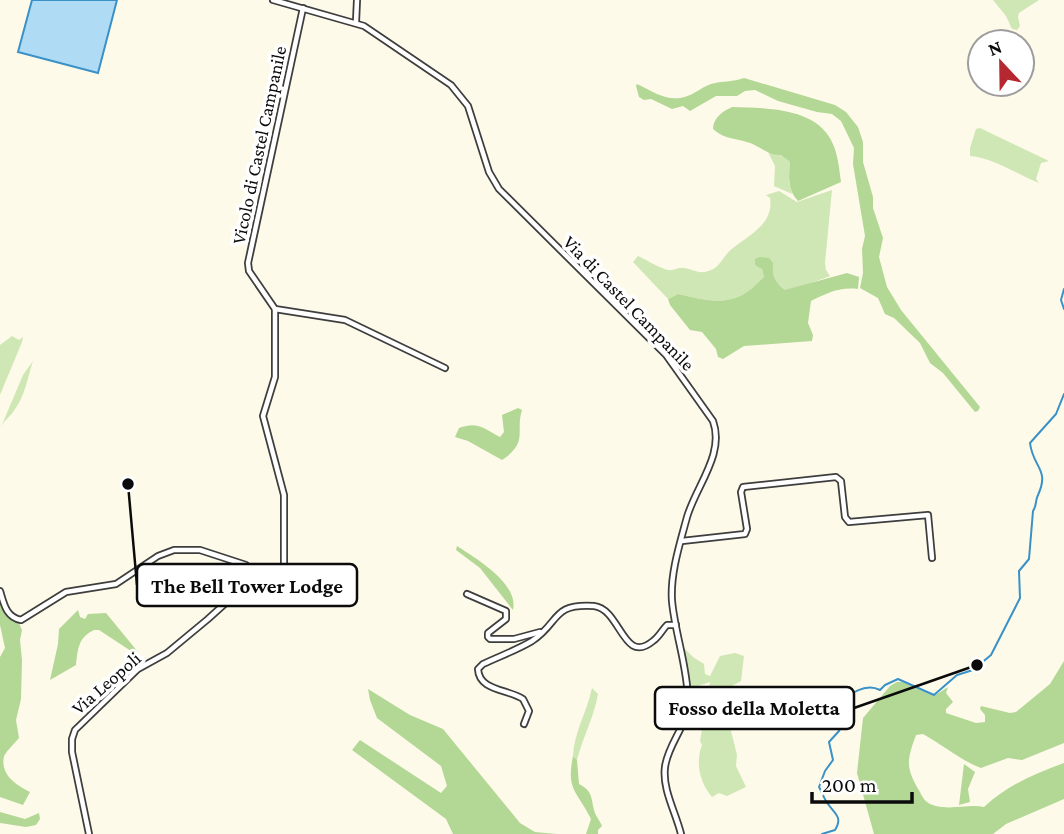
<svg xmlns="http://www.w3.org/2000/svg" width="1064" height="834" viewBox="0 0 1064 834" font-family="'Crimson Pro',serif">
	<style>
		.green { fill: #cfe7b5 }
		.forest { fill: #b3d795 }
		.water { fill: #b0dbf4; stroke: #3991c8; stroke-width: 2 }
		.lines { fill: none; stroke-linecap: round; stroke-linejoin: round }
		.stream { stroke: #3991c8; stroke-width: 2 }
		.minor-casing { stroke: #3e3e3e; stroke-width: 8 }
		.minor { stroke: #fff; stroke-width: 4.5 }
		.labels { text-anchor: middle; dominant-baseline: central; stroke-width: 7; stroke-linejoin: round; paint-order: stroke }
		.street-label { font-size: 19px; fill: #0b0b0b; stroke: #fff }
		.leader { fill: none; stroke: #0b0b0b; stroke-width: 2.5 }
		.callout-dot { fill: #0b0b0b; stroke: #fff; stroke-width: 2.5 }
		.callout { fill: #fff; stroke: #0b0b0b; stroke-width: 2.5 }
		.callout-label { font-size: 21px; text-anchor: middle; font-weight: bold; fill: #0b0b0b }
	</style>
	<rect width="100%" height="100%" fill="#fefae9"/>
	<g class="green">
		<polygon points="993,0 1039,0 1019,13 1018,17 1020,26 1017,30 1012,29 1006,16"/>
		<path d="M 980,128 L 1049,161 L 1041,163 L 1036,179 L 1039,183 C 1016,174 994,158 970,156 L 970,148 L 976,129 Z"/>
		<polygon points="768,152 781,155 790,162 789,183 792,194 774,186 775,166"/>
		<path d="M 832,190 L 825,263 L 826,270 L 830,276 L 790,291 L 785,290 L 762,269 L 764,277 C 758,282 753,288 747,292 C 727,307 701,299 678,294 L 668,299 L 633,262 L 638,256 C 647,260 659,268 668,270 C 673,271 679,267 684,268 C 692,269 697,273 705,272 C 721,269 722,256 733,248 C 749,235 774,224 770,198 L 766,195 L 779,191 L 797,202 Z"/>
		<polygon points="12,336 19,340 23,337 22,342 0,395 0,345"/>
		<path d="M 33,361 C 28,376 25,396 15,409 C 11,416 5,419 1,427 L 23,375 Z"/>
		<path d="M 682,646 L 693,657 L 704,664 L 705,674 L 710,676 L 720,656 L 735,653 L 744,656 L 741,681 L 728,688 L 725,707 L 737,755 L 736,766 L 746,787 L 727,796 L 719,793 L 712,797 C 700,783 695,763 702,745 L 700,741 L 710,682 L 689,689 Z"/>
		<path d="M 592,688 L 598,694 C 594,717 583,737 577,760 L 573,756 C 574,732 587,712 592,688 Z"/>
	</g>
	<g class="forest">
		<path d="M 744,78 L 835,105 L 846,112 L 858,127 L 863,142 L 863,162 L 873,197 L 873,208 L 883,238 L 879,257 L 887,287 L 901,310 L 980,407 L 978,411 L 975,412 L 943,373 L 930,363 L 920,343 L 894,318 L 885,314 L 878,298 L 860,288 L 863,273 L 862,249 L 865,236 L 853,164 L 854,148 L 841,121 L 832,114 L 817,112 L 778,101 L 755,90 L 745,91 L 737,96 L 716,96 L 690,111 L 683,106 L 672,109 L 651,99 L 644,100 L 639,97 L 636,86 L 637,84 C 656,93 670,104 690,95 C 697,92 704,86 711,84 C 722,81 733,82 744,78 Z"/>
		<path d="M 732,107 C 764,108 814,107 831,140 C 838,153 839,168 841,182 L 798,201 C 787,189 789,177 790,162 L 781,155 C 769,156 761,147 750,143 C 737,138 725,140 713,129 C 713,118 723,111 732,107 Z"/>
		<path d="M 760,257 L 769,258 L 773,263 C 772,277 774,281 785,290 L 847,273 L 859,277 L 858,289 C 839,287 828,293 811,301 L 808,323 L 813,335 L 812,341 L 744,346 L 723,359 L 718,357 L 716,349 L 702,332 L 690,330 L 670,305 L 668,299 L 678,294 C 701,299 726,307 747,292 C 753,288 758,282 764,277 L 762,269 L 755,265 L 755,259 Z"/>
		<path d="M 518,408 L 522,410 C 515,432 529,442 502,460 L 468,441 L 455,437 L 459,428 C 478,421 483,428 500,437 L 504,432 L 502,415 Z"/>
		<path d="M 457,546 C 475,558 519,583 513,610 L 480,568 L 456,550 Z"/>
		<path d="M 0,595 C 4,607 6,620 19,623 L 22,630 L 20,640 L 22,660 L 21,699 L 16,720 L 19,738 C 14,744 8,749 4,756 C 0,775 16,785 30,792 L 23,805 L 0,797 L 0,657 L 5,648 L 0,625 Z"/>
		<path d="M 78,610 L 80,617 L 85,619 L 88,614 L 106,613 L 138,652 L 134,653 L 99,630 L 94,630 C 78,638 78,648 76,665 L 50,680 L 58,644 L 59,629 Z"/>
		<path d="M 1064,661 L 1064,743 L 1022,760 L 1008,758 L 981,768 C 960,760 943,745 923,734 L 916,735 C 906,762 906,768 920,792 C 923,799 927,804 936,806 C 953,810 968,804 984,807 C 1008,785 1034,774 1064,763 L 1064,799 L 1006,824 L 993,834 L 874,834 L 857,773 L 863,718 L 890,686 L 897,682 L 902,682 L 934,696 L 948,687 L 946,693 L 953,702 L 946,709 L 946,713 L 976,723 L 985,722 L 985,715 L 980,709 L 981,706 L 1010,713 L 1016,712 L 1050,684 Z"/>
		<polygon points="368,689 410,715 443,729 520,823 535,832 557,834 453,834 446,819 352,750 360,740 441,793 447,786 441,766 377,718 370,700"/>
		<path d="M 573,756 L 577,760 L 579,784 C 592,791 591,796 594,810 C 595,815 600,821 602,826 L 598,830 L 598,834 L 586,834 L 591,819 C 577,790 566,791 573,756 Z"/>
		<polygon points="964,764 975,772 968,789 970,802 959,805"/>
		<polygon points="0,812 25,819 39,813 40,819 36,825 26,827 0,823"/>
	</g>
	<polygon class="water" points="32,0 117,0 98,73 18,52"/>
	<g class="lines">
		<g class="stream">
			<polyline points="1064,289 1061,300 1064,309"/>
			<path d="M 822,834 L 835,830 C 843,817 835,814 828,804 C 824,799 822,792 819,787 L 825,771 L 833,760 L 829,742 L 839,731 L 847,715 L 841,705 C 848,693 866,683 880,690 L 885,685 L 898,679 L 934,695 L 957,675 L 973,670 L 991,655 L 1020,598 L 1019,571 L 1029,559 L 1033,511 C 1037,505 1035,501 1038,495 C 1050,469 1033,468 1030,443 L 1056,414 L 1064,394"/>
		</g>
		<g class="minor-casing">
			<g id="minor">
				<path d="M 273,0 L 364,26 L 451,85 L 468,106 L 489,172 L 499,189 L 666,355 L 713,421 C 725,454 696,486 687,517 C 680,543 670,574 672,601 C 675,634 688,668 688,701 C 688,726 668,743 665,767 C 662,789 676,813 681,834"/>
				<polyline points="303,8 248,263 249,271 275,309 345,320 445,368"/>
				<polyline points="356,22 357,0"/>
				<polyline points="275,309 275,377 263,416 284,495 284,563"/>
				<polyline points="682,541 745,534 747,529 741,492 743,487 836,477 841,481 845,517 849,522 928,515 932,558"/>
				<path d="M 0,591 C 4,604 6,617 21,620 L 66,592 L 116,584 L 158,556 L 174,550 L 200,550 L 246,565 L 253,572 L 250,581 L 208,619 L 167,653 L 138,669 L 75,730 L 72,739 L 72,752 L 89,834"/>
				<polyline points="467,594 506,611 506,619 488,633 488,637 490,639 514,639 540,632"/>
				<path d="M 524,724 L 529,711 L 523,699 C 508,689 479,691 478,669 L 483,664 C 500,656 517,650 532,641 C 560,623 551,603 594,606 C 621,609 623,666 653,641 C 659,637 662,630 667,625 L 676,625"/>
			</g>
		</g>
		<use href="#minor" class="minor"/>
	</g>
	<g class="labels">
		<g class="street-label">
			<text transform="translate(259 145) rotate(-78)">Vicolo di Castel Campanile</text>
			<text transform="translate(629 303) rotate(46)">Via di Castel Campanile</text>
			<text transform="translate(106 683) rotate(-41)">Via Leopoli</text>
		</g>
	</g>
	<path class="leader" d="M128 484L137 585M977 665L854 708"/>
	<g class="callout-dot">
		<circle cx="128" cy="484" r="7"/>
		<circle cx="977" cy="665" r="7"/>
	</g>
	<g class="callout">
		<rect x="137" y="564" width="220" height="42" rx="7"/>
		<rect x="655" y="687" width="199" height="42" rx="7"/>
	</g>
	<g class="callout-label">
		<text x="247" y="593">The Bell Tower Lodge</text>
		<text x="754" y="715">Fosso della Moletta</text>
	</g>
	<g transform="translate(1001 63) rotate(338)"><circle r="33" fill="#ffffff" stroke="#9d9d9d" stroke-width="2"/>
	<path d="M0-5L12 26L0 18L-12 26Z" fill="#b52830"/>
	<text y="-10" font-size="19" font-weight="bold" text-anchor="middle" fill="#0b0b0b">N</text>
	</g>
	<path d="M812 792v10h100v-10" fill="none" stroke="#0b0b0b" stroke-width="3.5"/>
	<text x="822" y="792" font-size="21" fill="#0b0b0b" stroke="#ffffff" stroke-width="5" paint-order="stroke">200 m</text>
</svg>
